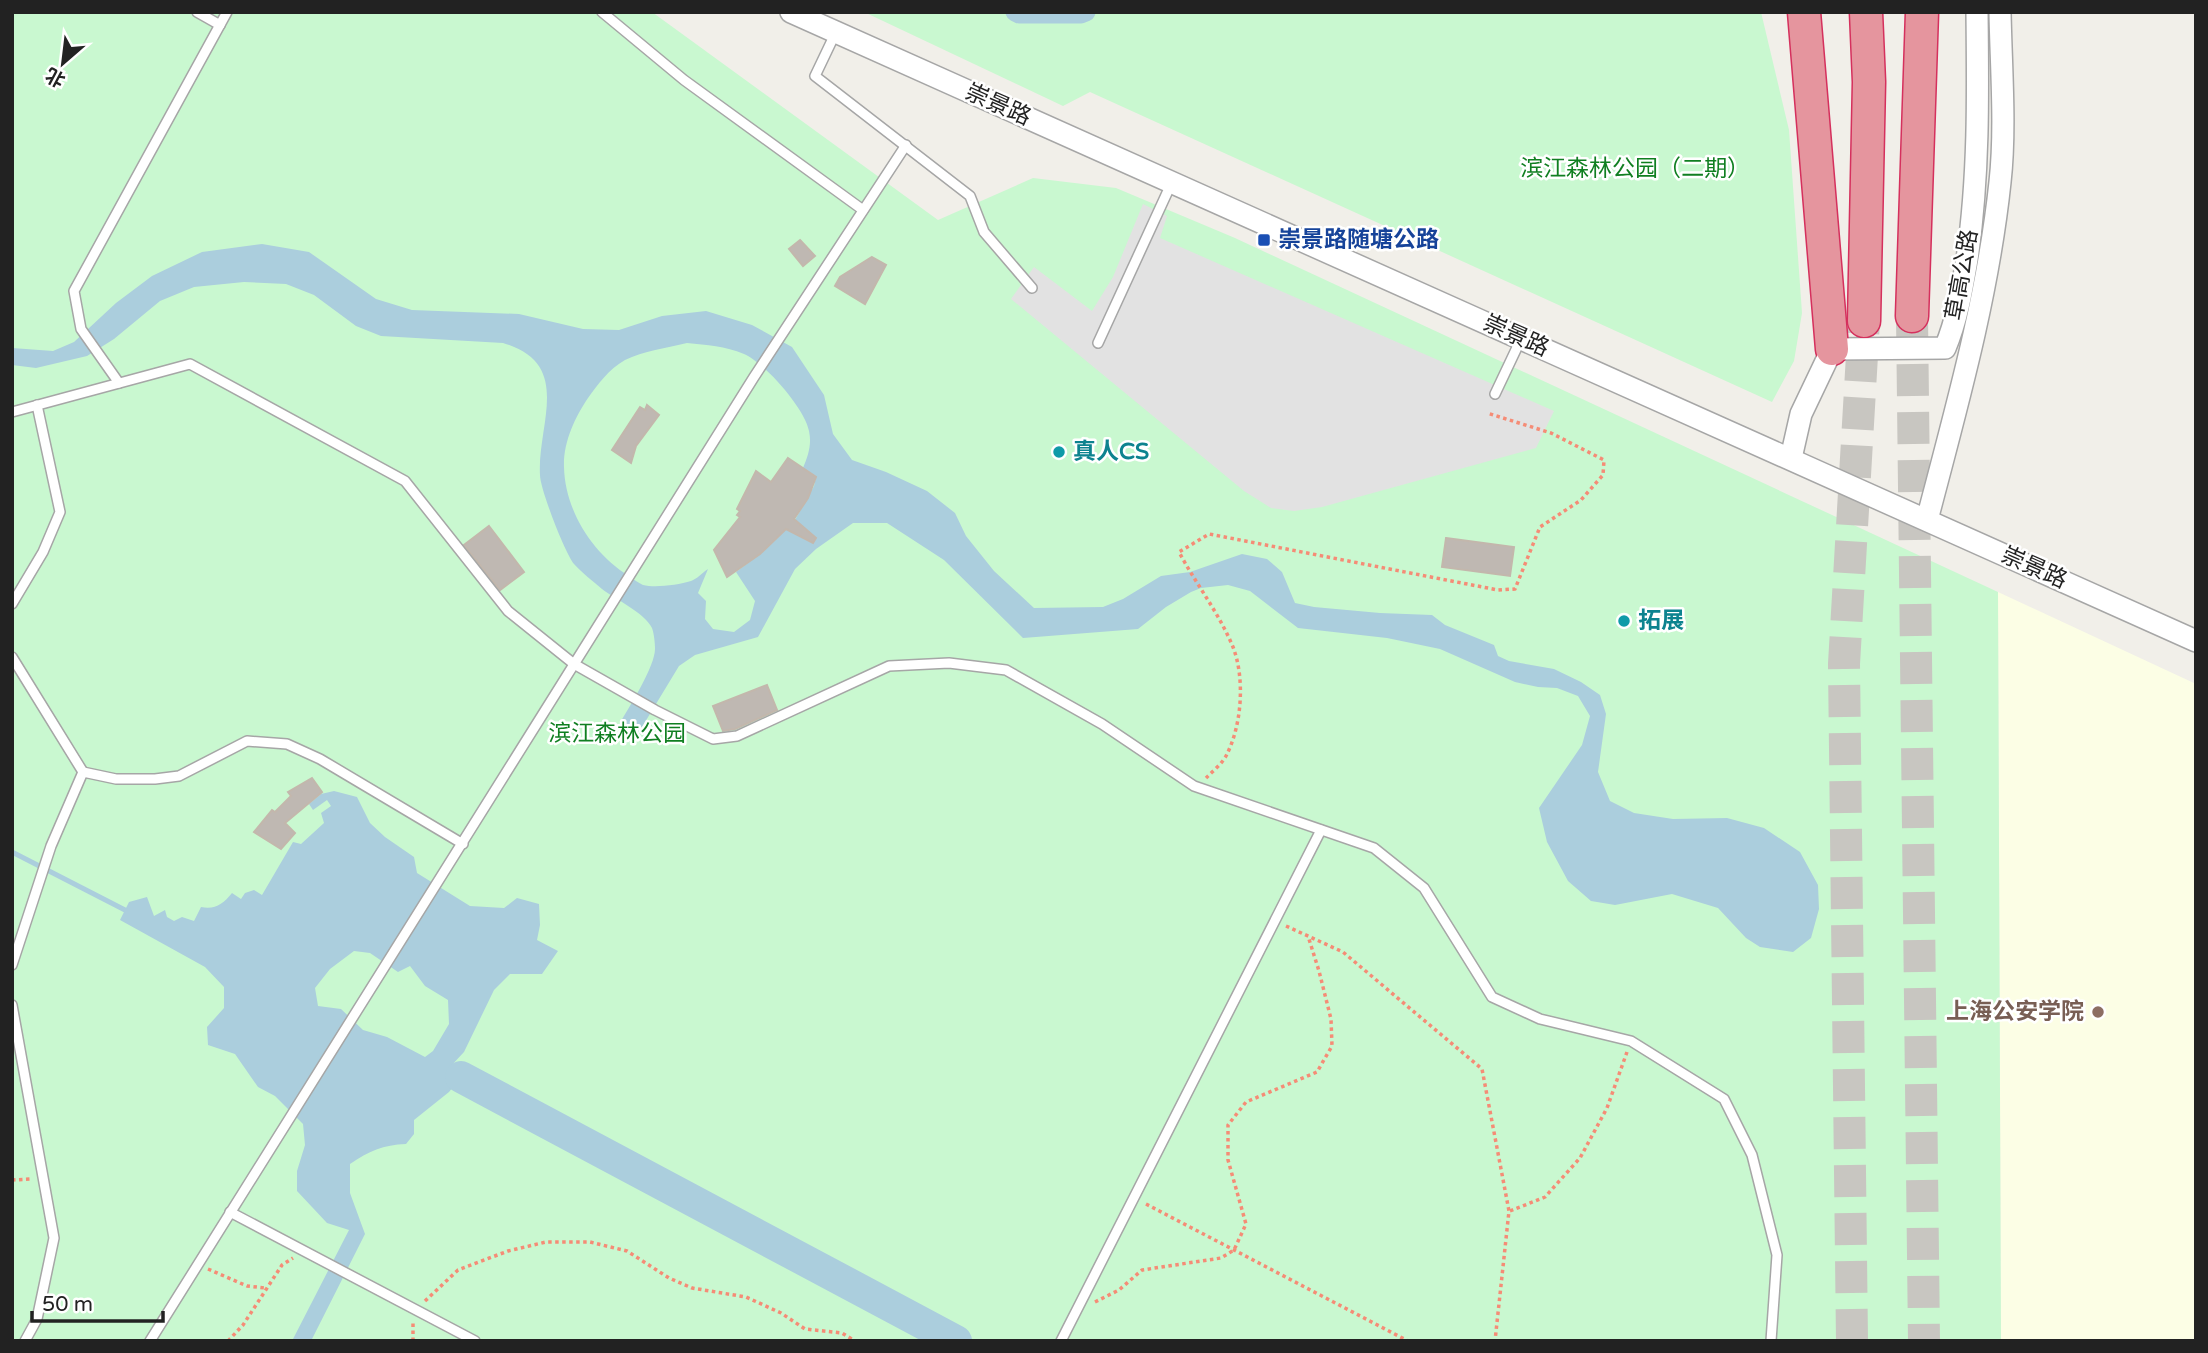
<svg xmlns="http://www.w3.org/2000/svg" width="2208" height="1353" viewBox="0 0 2208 1353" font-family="'Varela Round','Noto Sans SC',sans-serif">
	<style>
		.education { fill: #fcfee5 }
		.park { fill: #c9f8d0 }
		.parking { fill: #e2e2e2 }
		.water { fill: #abcedd; fill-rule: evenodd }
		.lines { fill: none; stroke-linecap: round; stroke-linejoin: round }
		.stream { stroke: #abcedd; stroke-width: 5 }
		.canal { stroke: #abcedd; stroke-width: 19 }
		.river { stroke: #abcedd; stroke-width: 32 }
		.building { fill: #bfb8b2; stroke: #c3b7ac; stroke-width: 2 }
		.motorway-tunnel { stroke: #c8c6c1; stroke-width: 32; stroke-dasharray: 32 16; stroke-linecap: butt }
		.service-casing { stroke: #a6a6a6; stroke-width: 12 }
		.tertiary-casing { stroke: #a6a6a6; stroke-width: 24 }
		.motorway-casing { stroke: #d5305d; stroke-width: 35 }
		.path { stroke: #f58c76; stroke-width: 3.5; stroke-dasharray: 3.5 3.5; stroke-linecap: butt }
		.service { stroke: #fff; stroke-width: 9 }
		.tertiary { stroke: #fff; stroke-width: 21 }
		.motorway { stroke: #e5959e; stroke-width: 32 }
		.transit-dot { fill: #1a4fb4; stroke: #fff; stroke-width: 2.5 }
		.culture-dot { fill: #0f9aa8; stroke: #fff; stroke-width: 2.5 }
		.education-dot { fill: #8d6e63; stroke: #fff; stroke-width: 2.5 }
		.labels { text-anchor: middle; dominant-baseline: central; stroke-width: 5; stroke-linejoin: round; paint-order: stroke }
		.street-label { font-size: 23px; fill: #222; stroke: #fff }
		.park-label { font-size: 23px; fill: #107f21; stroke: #fff }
		.transit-label { font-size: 23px; font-weight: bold; fill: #164399; stroke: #fff; text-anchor: start }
		.culture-label { font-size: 23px; font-weight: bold; fill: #0d838f; stroke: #fff; text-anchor: start }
		.education-label { font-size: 23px; font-weight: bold; fill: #785e54; stroke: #fff; text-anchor: end }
	</style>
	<rect width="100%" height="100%" fill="#f1efe9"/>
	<polygon class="education" points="1998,592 2196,684 2196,1341 2001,1341"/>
	<g class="park">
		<polygon points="12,12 652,12 938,220 1033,178 1116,188 1235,238 1998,592 2001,1341 12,1341"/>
		<polygon points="864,12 1761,12 1789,130 1802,313 1794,361 1772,402 1090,92 1063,106"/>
	</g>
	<polygon class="parking" points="1143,204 1167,216 1160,238 1554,411 1536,448 1322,507 1294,511 1271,508 1244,491 1011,299 1034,267 1092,311 1113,277"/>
	<g class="water">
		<path d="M 262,244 L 309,252 L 376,299 L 412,310 L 519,314 L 583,329 L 619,330 L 662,316 L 706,311 L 752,325 L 792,347 L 824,395 L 833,434 L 852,460 L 886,472 L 927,491 L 955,513 L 966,536 L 994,571 L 1034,608 L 1103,607 L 1123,599 L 1161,576 L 1190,572 L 1242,554 L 1267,559 L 1282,572 L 1295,603 L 1314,607 L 1380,613 L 1432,615 L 1445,625 L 1494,645 L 1498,656 L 1509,661 L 1554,669 L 1581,682 L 1600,695 L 1606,714 L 1598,772 L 1610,801 L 1634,813 L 1673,819 L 1727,818 L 1764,828 L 1800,852 L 1818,885 L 1819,909 L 1811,938 L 1793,952 L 1760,947 L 1746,938 L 1718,908 L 1672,894 L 1615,905 L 1591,901 L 1568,881 L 1547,842 L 1539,808 L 1582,745 L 1590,716 L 1578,696 L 1557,688 L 1538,687 L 1515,682 L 1440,649 L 1387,638 L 1298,628 L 1250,591 L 1228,585 L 1201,588 L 1191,592 L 1166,607 L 1138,629 L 1023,638 L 944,560 L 887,523 L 853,523 L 816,549 L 795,569 L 758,637 L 695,655 L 679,666 L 639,732 L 621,721 C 630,706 655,666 655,649 C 655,644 654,633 652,628 C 645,613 615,599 602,589 C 593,581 582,573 574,564 C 565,553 540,489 540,475 C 537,424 574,364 503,343 L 381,336 L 356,326 L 314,295 L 286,284 L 244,282 L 194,287 L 160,301 L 114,339 L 87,356 L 36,368 L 12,365 L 12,348 L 53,351 L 74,342 L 116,303 L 152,276 L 202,252 ZM 687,343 C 707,345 725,346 744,354 C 765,363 805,409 809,431 C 812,445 808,456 803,468 L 816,477 L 814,486 L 795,520 L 800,524 L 786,529 L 760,554 L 736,572 L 755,601 L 750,620 L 734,632 L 713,629 L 705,619 L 706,601 L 698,593 L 708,569 C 702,573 697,579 691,581 C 678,585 655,588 643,585 C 639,583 633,579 629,576 C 593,554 565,511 564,467 C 563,443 575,417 588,398 C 598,384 609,369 625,360 C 643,351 667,348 687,343 Z"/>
		<path d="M 334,791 L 357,797 L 370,823 L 385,837 L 414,857 L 417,873 L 470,906 L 504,908 L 517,898 L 539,904 L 540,925 L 537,940 L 558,951 L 542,974 L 510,974 L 494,990 L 464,1052 L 450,1067 L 461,1077 L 449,1092 L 414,1120 L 414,1134 L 406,1144 C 383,1145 369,1151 350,1164 L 350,1193 L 365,1234 L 311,1341 L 292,1341 L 349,1230 L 327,1223 L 297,1191 L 297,1171 L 305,1145 L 303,1124 L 275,1096 L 258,1087 L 235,1054 L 208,1045 L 207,1027 L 224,1008 L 224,987 L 205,967 L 120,920 L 129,902 L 147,897 L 154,916 L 165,910 L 167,917 L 174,921 L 182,917 L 194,921 L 201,907 C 215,910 223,904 232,893 L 241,899 L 245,893 L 254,890 L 262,895 L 293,842 L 301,844 L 324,823 L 321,813 L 331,806 L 327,800 L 313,810 L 309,804 L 321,794 ZM 354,951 L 370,953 L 398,972 L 410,966 L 425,986 L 448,1000 L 449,1024 L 433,1051 L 425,1057 L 387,1037 L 363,1030 L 341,1009 L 318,1006 L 315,988 L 330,969 Z"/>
	</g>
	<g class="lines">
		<polyline class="stream" points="12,852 125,910"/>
		<polyline class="canal" points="1015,12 1019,14 1081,14 1086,12"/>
		<polyline class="river" points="461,1077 956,1341"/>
	</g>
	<g class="building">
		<polygon points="800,240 815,256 803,266 789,249"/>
		<polygon points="872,257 886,265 865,304 835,286 840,277"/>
		<polygon points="647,405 659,415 636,446 631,463 612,450 640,407 645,410"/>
		<polygon points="788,458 816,477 808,498 794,519 816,538 813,543 786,529 760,554 727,577 714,550 740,517 737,515 740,511 737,509 756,471 771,482"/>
		<polygon points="489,526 524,572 500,590 464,545"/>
		<polygon points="1446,538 1514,547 1510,576 1442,567"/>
		<polygon points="767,685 777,710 735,729 723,731 713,706"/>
		<polygon points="312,778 322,792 285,823 295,833 281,849 254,832 272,810 275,812 291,796 288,792"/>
	</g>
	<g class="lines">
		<g class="motorway-tunnel">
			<polyline points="1912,316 1924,1341"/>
			<polyline points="1852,1341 1844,664 1864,321"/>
		</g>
		<g class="service-casing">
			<g id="service">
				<polyline points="197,12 220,25"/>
				<polyline points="602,12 684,80 863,210"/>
				<polyline points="836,32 815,76 970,196 984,232 1032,288"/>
				<polyline points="1098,343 1172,182"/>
				<polyline points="119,383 81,329 74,291 227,12"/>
				<polyline points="1495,394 1521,339"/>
				<polyline points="12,412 190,364 405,481 508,611 574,664 655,710 713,739 737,736 889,666 949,663 1006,670 1102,724 1194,786 1374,848 1424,888 1492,997 1540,1019 1631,1041 1724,1099 1752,1155 1777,1255 1771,1341"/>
				<polyline points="12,604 43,552 60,512 37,405"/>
				<polyline points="12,657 83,772 51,846 12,965"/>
				<polyline points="83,772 116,779 155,779 179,776 247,741 287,744 320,759 463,844"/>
				<polyline points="12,1005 54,1238 37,1319 25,1341"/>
				<polyline points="230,1212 475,1341"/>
				<polyline points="150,1341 754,377 906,145"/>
				<polyline points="1061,1341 1321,830"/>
			</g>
		</g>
		<g class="tertiary-casing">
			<g id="tertiary">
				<polyline points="791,12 2196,641"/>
				<path d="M 1791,458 L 1801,414 L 1832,349 L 1945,348 C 1957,320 1962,289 1967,259 C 1979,177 1978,95 1977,12"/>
				<path d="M 1927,520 C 1956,409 1988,297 2000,182 C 2006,129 2001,66 2000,12"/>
			</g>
		</g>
		<g class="motorway-casing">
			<g id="motorway">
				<polyline points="1804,12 1832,349"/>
				<polyline points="1912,316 1922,12"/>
				<polyline points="1864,321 1869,82 1866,12"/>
			</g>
		</g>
		<g class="path">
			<path d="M 1206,778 C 1213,771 1223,763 1227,754 C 1242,724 1245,678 1233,647 C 1219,613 1196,584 1179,552 L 1209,534 L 1498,590 L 1515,589 L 1540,527 L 1581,500 L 1603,475 L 1604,460 L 1551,433 L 1487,413"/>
			<polyline points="1286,926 1343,952 1482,1069 1509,1211 1495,1341"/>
			<polyline points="12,1180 31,1179"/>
			<polyline points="1146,1204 1408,1341"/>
			<polyline points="1510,1211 1545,1197 1580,1158 1607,1108 1627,1052"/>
			<polyline points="208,1269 247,1286 265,1288"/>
			<polyline points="425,1301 458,1270 508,1251 546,1242 590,1242 627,1251 669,1278 692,1288 746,1297 781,1313 805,1329 842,1333 855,1341"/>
			<polyline points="1095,1302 1119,1290 1142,1270 1221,1258 1234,1250 1246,1224 1228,1160 1228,1125 1246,1102 1317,1072 1332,1046 1331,1019 1319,971 1308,936"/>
			<polyline points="228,1341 243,1325 282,1265 293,1258"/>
			<polyline points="413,1341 413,1322"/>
		</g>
		<use href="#service" class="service"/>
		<use href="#tertiary" class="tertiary"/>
		<use href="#motorway" class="motorway"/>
	</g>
	<rect class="transit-dot" x="1257" y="233" width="14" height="14" rx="3.5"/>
	<g class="culture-dot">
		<circle cx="1059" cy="452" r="7"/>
		<circle cx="1624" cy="621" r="7"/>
	</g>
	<circle class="education-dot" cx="2098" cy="1012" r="7"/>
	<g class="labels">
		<g class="street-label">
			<text transform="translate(998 105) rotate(24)">崇景路</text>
			<text transform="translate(1962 275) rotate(-80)">草高公路</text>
			<text transform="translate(1516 336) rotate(24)">崇景路</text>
			<text transform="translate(2034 568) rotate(24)">崇景路</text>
		</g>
		<g class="park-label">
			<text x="1635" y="169">滨江森林公园（二期）</text>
			<text x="617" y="734">滨江森林公园</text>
		</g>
		<g class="transit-label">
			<text x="1278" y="240">崇景路随塘公路</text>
		</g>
		<g class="culture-label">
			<text x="1073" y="452">真人CS</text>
			<text x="1638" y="621">拓展</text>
		</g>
		<g class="education-label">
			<text x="2084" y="1012">上海公安学院</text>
		</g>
	</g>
	<rect width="2208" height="1353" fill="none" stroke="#222222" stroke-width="28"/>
	<g transform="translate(63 63) rotate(208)" stroke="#ffffff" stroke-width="5" paint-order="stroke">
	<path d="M0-5L12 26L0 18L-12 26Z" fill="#222222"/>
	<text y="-10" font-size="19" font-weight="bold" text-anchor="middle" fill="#222222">北</text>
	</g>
	<path d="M32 1311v10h131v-10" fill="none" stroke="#222222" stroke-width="3.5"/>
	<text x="42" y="1311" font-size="21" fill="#222222" stroke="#ffffff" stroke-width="5" paint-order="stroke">50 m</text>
</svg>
